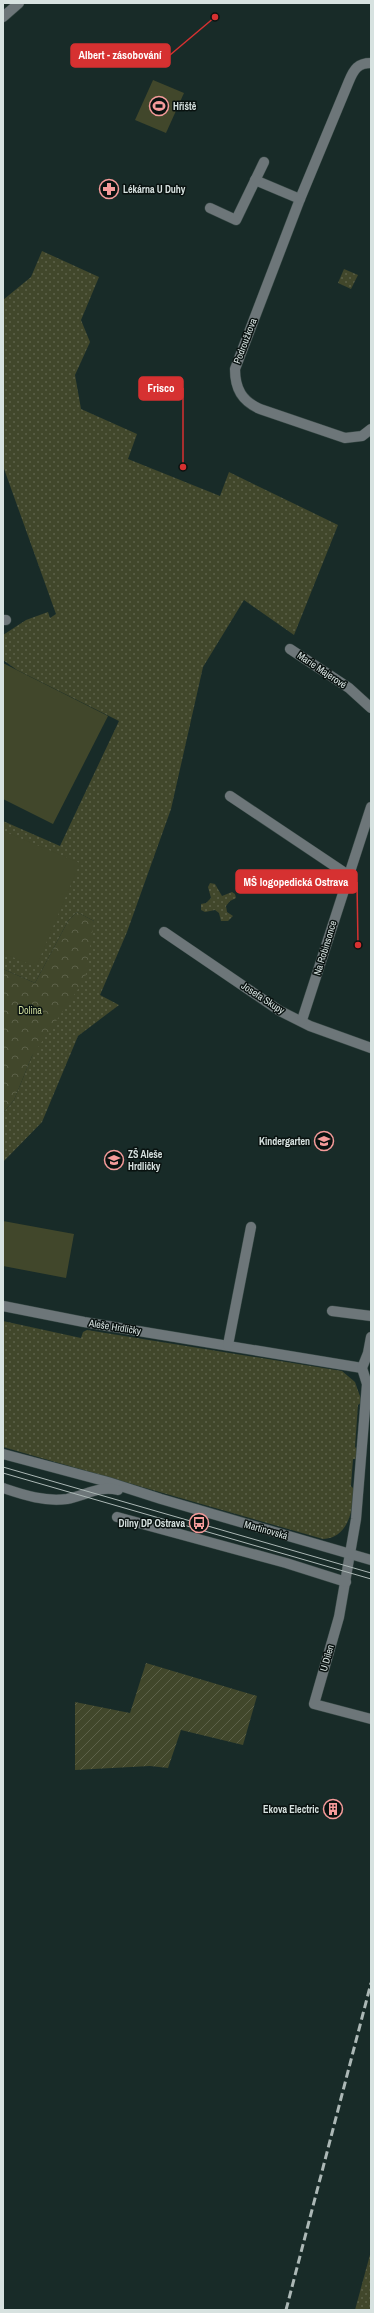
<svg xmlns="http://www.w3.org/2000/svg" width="374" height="2313" viewBox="0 0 374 2313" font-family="'Archivo Narrow',sans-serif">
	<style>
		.grass { fill: url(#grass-dots) }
		.forest { fill: url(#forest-crowns) }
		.garden { fill: url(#garden-furrows) }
		.pitch { fill: #41472b }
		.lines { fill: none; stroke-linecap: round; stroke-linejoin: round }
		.minor-casing { stroke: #374845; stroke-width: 11 }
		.minor { stroke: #6d7679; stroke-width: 10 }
		.tram { stroke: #acb8b6; stroke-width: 1 }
		.rail { stroke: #acb8b6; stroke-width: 3; stroke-dasharray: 8 4; stroke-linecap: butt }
		.labels { text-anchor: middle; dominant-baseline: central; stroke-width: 3; stroke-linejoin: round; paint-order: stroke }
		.poi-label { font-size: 10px; font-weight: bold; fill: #d7e2e0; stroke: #091210; text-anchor: start }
		.street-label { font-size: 10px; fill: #d7e2e0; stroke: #091210 }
		.park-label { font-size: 10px; fill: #cedb9c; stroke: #091210 }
		.leader { fill: none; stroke: #d63131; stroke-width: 1.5 }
		.callout-dot { fill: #d63131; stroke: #091210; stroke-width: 1.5 }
		.callout { fill: #d63131; stroke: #d63131; stroke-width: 1.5 }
		.callout-label { font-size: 11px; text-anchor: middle; font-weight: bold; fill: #fff }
	</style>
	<defs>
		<pattern id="grass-dots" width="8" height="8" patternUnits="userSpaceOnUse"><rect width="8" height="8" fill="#41472b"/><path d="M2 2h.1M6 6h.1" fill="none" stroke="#5c6149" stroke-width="1.8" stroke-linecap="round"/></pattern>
		<pattern id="forest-crowns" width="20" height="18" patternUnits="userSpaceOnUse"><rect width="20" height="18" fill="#41472b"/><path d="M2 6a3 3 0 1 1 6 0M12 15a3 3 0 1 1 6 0" fill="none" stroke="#5c6149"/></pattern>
		<pattern id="garden-furrows" width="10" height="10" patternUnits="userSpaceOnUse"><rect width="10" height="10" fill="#41472b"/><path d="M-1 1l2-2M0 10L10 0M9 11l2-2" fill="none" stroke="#5c6149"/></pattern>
	</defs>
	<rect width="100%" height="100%" fill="#182b28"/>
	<g class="grass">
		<polygon points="42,251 99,277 81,320 90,342 75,375 81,409 137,434 128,459 220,496 229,472 338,525 294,635 244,600 203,667 171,809 127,932 100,995 119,1005 78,1036 42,1122 3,1162 3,1113 14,1100 32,1056 94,921 77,912 68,921 35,983 3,969 3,821 60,846 119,721 17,670 3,660 3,635 26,620 48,612 50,618 56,614 3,466 3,300 31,277"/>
		<polygon points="344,269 358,275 351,289 338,283"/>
		<polygon points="210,883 215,884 222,896 232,892 235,894 236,898 230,901 226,906 227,912 233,916 228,921 221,921 219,913 215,910 205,912 201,910 201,904 206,903 211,898 208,887"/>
		<path d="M 3,1321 L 81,1338 L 83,1332 L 87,1330 L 342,1371 L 355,1382 L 362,1402 L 358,1405 L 355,1447 L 357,1449 L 356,1459 L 353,1459 L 351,1486 L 354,1489 C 353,1509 349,1538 323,1539 L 3,1447 Z"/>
		<polygon points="371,2251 371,2310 355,2310"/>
	</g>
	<polygon class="forest" points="77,912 94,921 85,979 32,1056 14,1100 3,1113 3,969 35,983 68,921"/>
	<polygon class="garden" points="146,1663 257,1696 243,1745 181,1730 168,1768 150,1766 75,1770 75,1702 130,1713"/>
	<g class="pitch">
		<polygon points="153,80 184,93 166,133 135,120"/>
		<polygon points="3,663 108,716 53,824 3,799"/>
		<polygon points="3,831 80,863 36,967 3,953"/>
		<polygon points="3,1221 74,1234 66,1278 3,1266"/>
	</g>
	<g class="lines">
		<g class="minor-casing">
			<g id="minor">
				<polyline points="3,17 19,3"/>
				<path d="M 371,63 C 358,63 354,69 349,81 L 300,199 L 235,369 C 235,389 242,401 260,409 L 345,438 L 362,436 L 371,429"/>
				<polyline points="255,180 300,199"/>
				<polyline points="210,208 236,220 264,162"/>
				<polyline points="3,620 6,620"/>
				<polyline points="290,649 349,688 371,708"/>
				<polyline points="230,796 348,875"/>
				<polyline points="164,932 280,1011 310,1026 371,1048"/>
				<polyline points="302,1020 371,807"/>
				<polyline points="3,1306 84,1322 362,1368"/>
				<polyline points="332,1311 371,1316"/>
				<polyline points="371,1337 368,1353 362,1368 367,1384 356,1519 339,1617 314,1704 371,1719"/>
				<polyline points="228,1345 251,1227"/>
				<polyline points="3,1454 108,1482 161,1499 371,1560"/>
				<path d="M 3,1488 C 24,1495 44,1502 67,1499 C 85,1496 99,1485 118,1490"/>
				<polyline points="117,1517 286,1563 346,1582"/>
			</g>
		</g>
		<use href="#minor" class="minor"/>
		<g class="tram">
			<polyline points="3,1467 371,1573"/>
			<polyline points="3,1473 371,1579"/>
		</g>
		<polyline class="rail" points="286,2310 371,1983"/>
	</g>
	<defs>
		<g id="stadium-ring" transform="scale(1)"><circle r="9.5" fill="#091210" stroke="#f59b9a" stroke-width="1.5"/><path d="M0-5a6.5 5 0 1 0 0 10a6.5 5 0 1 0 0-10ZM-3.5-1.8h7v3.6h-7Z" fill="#f59b9a"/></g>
		<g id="pharmacy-ring" transform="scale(1)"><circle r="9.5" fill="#091210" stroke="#f59b9a" stroke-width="1.5"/><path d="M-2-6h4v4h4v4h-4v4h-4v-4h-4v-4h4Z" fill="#f59b9a"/></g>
		<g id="school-ring" transform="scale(1)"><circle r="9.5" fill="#091210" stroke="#f59b9a" stroke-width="1.5"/><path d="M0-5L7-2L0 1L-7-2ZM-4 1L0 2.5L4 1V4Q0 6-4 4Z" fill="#f59b9a"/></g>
		<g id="bus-ring" transform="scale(1)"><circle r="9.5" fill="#091210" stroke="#f59b9a" stroke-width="1.5"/><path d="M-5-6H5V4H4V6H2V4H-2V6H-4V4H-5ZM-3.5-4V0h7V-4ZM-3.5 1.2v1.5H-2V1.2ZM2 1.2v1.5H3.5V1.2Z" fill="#f59b9a"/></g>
		<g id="building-ring" transform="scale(1)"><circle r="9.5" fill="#091210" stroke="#f59b9a" stroke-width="1.5"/><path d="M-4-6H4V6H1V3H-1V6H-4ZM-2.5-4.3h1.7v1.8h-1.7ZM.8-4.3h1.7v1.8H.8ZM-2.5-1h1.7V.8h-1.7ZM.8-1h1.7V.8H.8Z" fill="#f59b9a"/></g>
	</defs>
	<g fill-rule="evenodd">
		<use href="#stadium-ring" x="159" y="106"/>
		<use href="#pharmacy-ring" x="109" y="189"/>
		<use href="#school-ring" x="324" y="1141"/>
		<use href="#school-ring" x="114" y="1160"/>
		<use href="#bus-ring" x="199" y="1523"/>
		<use href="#building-ring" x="333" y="1809"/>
	</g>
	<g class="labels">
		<g class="poi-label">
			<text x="173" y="106">Hřiště</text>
			<text x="123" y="189">Lékárna U Duhy</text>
			<text x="310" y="1141" text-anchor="end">Kindergarten</text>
			<text x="128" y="1154">ZŠ Aleše<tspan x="128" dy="12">Hrdličky</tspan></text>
			<text x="185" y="1523" text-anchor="end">Dílny DP Ostrava</text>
			<text x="319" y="1809" text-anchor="end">Ekova Electric</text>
		</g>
		<g class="street-label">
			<text transform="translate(245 341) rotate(-69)">Podroužkova</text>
			<text transform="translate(322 670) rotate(34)">Marie Majerové</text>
			<text transform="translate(325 948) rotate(-73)">Na Robinsonce</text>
			<text transform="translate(263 998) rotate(33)">Josefa Skupy</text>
			<text transform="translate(115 1327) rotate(9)">Aleše Hrdličky</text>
			<text transform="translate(266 1530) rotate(16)">Martinovská</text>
			<text transform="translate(327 1658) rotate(-74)">U Dílen</text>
		</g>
		<g class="park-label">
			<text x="30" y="1010">Dolina</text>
		</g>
	</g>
	<path class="leader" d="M215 17L170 55M183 467L183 388M358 945L357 882"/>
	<g class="callout-dot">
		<circle cx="215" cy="17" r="4"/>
		<circle cx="183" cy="467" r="4"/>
		<circle cx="358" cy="945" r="4"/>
	</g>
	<g class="callout">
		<rect x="71" y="44" width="99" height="23" rx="4"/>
		<rect x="139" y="377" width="44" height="23" rx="4"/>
		<rect x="236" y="870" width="121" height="23" rx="4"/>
	</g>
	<g class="callout-label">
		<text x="120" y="59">Albert - zásobování</text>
		<text x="161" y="392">Frisco</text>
		<text x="296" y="886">MŠ logopedická Ostrava</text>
	</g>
	<rect width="374" height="2313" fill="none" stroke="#d7e2e0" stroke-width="8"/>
</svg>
